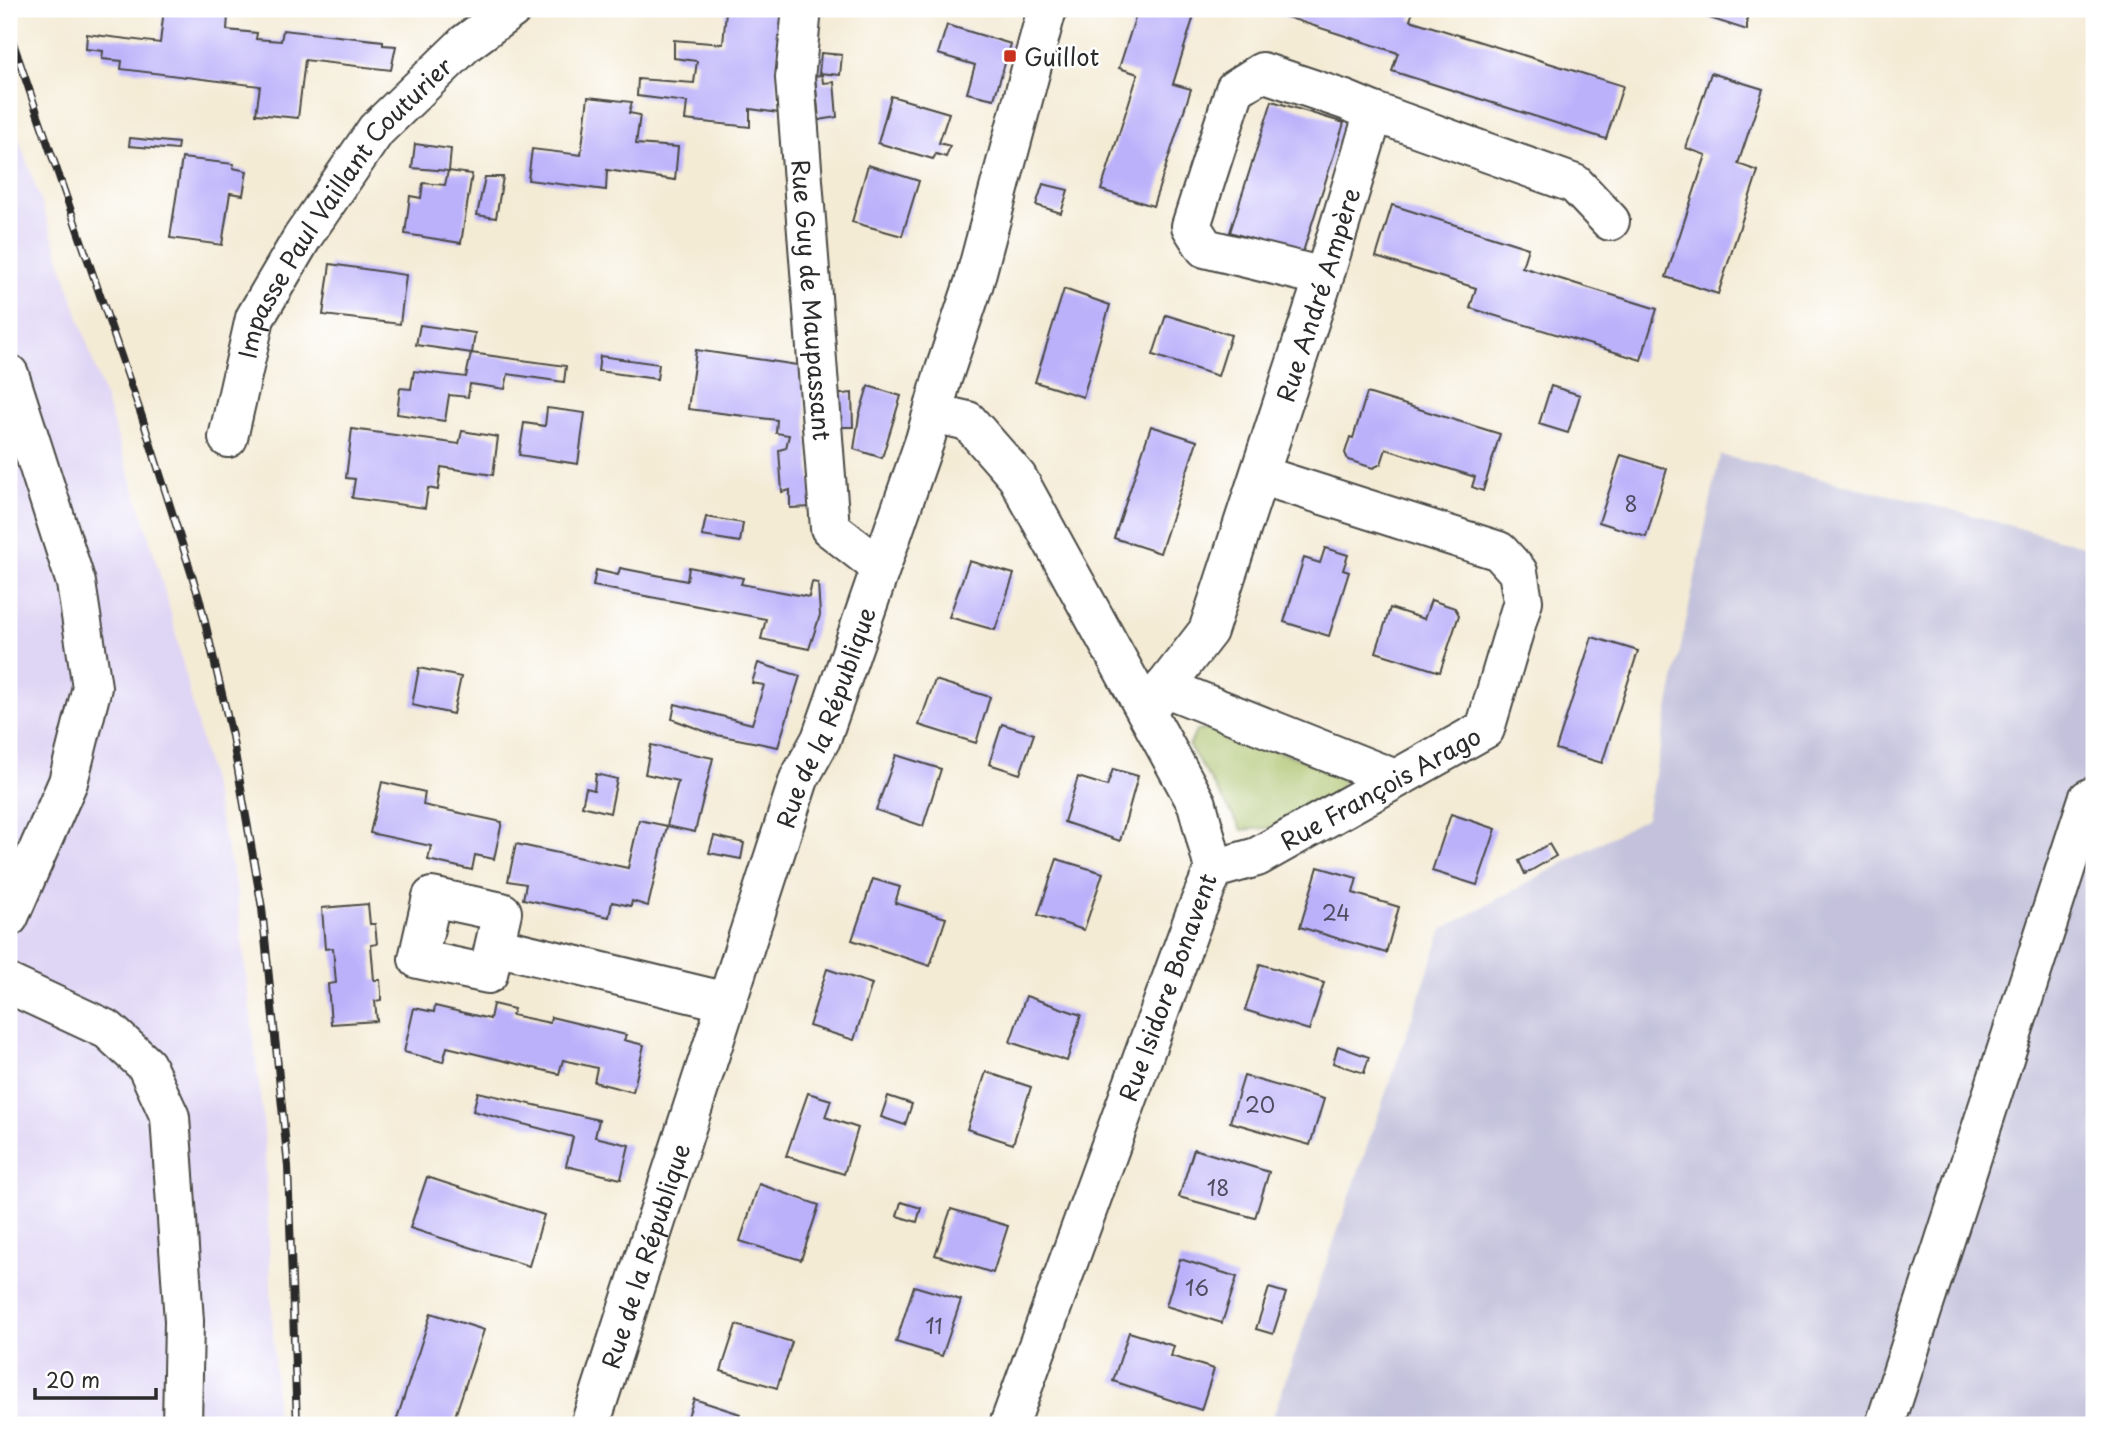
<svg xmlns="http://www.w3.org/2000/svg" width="2103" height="1434" viewBox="0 0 2103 1434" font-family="'Playpen Sans',sans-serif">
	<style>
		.built { fill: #dfd5f5 }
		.industrial { fill: #c3c1db }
		.green { fill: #a6bd62; stroke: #687446; stroke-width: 2 }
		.building { fill: #bbb1fa }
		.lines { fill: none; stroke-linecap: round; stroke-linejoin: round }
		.minor-casing { stroke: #494844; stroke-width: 42 }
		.minor { stroke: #fff; stroke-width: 38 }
		.rail-casing { stroke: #2b2b2b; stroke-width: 8 }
		.rail { stroke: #fff; stroke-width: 5; stroke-dasharray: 16; stroke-linecap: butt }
		.poi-dot { fill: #c8321e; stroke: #fff; stroke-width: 2.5 }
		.labels { text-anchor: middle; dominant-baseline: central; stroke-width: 5; stroke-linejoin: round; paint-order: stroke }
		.number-label { font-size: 21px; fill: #4f4c5f }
		.poi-label { font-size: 24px; fill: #2b2b2b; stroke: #fff; text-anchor: start }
		.street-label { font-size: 24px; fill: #2b2b2b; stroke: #fff }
	</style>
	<rect width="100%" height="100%" fill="#fff"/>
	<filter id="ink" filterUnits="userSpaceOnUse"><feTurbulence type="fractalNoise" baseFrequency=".0143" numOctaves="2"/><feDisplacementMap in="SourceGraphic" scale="14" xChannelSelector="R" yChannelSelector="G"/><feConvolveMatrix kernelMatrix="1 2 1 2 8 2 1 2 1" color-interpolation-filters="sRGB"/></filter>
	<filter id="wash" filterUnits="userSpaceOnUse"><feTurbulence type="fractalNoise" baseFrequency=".00686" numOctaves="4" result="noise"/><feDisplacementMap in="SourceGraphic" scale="28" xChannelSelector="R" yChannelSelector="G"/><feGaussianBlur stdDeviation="1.57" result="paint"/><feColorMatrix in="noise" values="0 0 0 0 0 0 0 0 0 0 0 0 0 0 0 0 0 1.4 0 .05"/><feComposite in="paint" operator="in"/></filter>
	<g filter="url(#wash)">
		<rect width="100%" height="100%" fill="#f4ebd5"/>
		<polygon class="built" points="9,110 52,234 143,516 169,606 236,886 264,1128 276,1397 275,1425 9,1425"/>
		<polygon class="industrial" points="1720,455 1961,512 2094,549 2094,1425 1270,1425 1443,929 1646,818"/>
		<polygon class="green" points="1211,729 1330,769 1343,780 1339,790 1277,827 1242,830 1189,746 1196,731"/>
		<g id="blocks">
			<g class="building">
				<polygon points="164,9 228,15 227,30 257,33 256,39 281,41 283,30 383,41 383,45 396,46 391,70 305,60 298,118 256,114 260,86 121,69 122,61 102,59 103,51 86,49 87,34 160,43"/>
				<polygon points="724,9 782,9 777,70 779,113 750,109 750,127 685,120 687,102 637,96 638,79 694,83 697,61 674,58 674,40 723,44 726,11 724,11"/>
				<polygon points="1138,9 1196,9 1173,84 1191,89 1153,206 1101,190 1138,74 1119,68"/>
				<polygon points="1279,9 1414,9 1410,20 1623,86 1606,139 1392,71 1398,53 1277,14"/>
				<polygon points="1681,9 1747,9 1747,30"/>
				<polygon points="947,25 1011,44 994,99 967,93 975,65 938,54"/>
				<polygon points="821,53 842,55 840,75 819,73"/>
				<polygon points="1711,73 1763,89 1738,164 1758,171 1718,294 1666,277 1706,155 1686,148"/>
				<polygon points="822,75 823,83 834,82 837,117 819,120 815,76"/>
				<polygon points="891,96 949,113 939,143 950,146 946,157 936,154 933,159 878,143"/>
				<polygon points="588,97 632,102 629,113 640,115 636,144 678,147 675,180 607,170 606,190 528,180 532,149 581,155"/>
				<polygon points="1272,101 1344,123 1302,255 1230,232"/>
				<polygon points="130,138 178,143 177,150 129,146"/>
				<polygon points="415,144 451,149 449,171 412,168"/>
				<polygon points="182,158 234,164 233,168 247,171 243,195 230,193 222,245 170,238"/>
				<polygon points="868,165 919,181 902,236 852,222"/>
				<polygon points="448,171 472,174 461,243 405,234 410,196 421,198 423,183 445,185"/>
				<polygon points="485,177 503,177 496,218 477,215"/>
				<polygon points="1043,184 1068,190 1061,213 1036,205"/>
				<polygon points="1392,205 1528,248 1522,267 1657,309 1641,360 1470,308 1476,288 1376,257"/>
				<polygon points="330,264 406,275 400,324 323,315"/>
				<polygon points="1064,289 1110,305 1083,397 1035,382"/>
				<polygon points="1166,315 1231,335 1218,376 1153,355"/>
				<polygon points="420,325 475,333 472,353 416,345"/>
				<polygon points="696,350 797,365 802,369 813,507 790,508 790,490 782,492 779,450 786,448 789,435 776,433 777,420 688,409"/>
				<polygon points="471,353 566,366 564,382 508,374 505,389 470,384 468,397 449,395 445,421 397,414 400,388 411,389 414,371 466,377"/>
				<polygon points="600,356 659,364 657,379 598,371"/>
				<polygon points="868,386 901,396 882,458 854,449 859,416"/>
				<polygon points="1551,386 1580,395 1568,433 1539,424"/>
				<polygon points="852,393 853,427 836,427 833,395"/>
				<polygon points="1367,393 1500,434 1483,491 1472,487 1475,477 1386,449 1381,464 1373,468 1348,460 1345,453 1350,437 1353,438"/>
				<polygon points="547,408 585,413 578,464 519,455 524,423 545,426"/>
				<polygon points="1151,426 1197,441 1160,553 1114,538"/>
				<polygon points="352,429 459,444 462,431 498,437 493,475 441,467 438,490 428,488 425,508 352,498 355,479 346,478"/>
				<polygon points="1621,455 1667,469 1646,537 1599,522"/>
				<polygon points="706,517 743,523 740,542 702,536"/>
				<polygon points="1325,548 1348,555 1343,570 1349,572 1329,636 1284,622 1304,558 1320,563"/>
				<polygon points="969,561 1014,574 995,630 949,617"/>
				<polygon points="689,567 743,578 741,584 809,597 812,582 818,583 820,615 809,649 761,639 766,619 593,586 596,570 618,575 620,568 687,581"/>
				<polygon points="1431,600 1455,608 1459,615 1440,672 1376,652 1390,608 1424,619"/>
				<polygon points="1592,637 1638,651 1602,763 1556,749"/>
				<polygon points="758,663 800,676 778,747 712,734 672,719 675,704 752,724 764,685 752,683"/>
				<polygon points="419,668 461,677 453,714 412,705"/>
				<polygon points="935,680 990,697 976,743 919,725"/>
				<polygon points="1002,724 1034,734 1020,774 989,764"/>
				<polygon points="651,745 713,758 695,832 667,826 678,781 645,774"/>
				<polygon points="896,755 941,769 923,826 876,810"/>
				<polygon points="1113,769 1138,776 1120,841 1064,822 1078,777 1107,786"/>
				<polygon points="596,774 617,779 610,813 582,806 586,788 594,790"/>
				<polygon points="382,782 425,792 423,805 502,822 494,859 475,855 472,870 428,860 431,846 370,833"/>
				<polygon points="1451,814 1496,829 1477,885 1432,871"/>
				<polygon points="639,820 667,826 648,906 632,901 631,906 612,902 609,917 523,899 526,884 508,881 516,844 628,868"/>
				<polygon points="714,836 744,843 741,859 709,853"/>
				<polygon points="1549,844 1556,856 1525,874 1519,861"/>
				<polygon points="1057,859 1103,873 1084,930 1038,915"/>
				<polygon points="1318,867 1357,878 1353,893 1399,907 1386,953 1300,927"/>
				<polygon points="873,879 900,887 895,903 946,918 930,966 852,940"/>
				<polygon points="368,904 370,924 375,924 377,944 371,945 374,980 380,980 381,992 381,1000 375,1001 377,1021 331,1024 328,984 336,983 333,948 325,949 322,908"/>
				<polygon points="1260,964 1324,983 1309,1030 1245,1010"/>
				<polygon points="827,969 872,984 854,1040 809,1026"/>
				<polygon points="1026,996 1081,1015 1067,1061 1010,1042"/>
				<polygon points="493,1004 514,1009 512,1015 550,1023 551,1017 626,1035 624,1040 644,1045 633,1092 594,1082 597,1068 563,1060 559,1074 447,1047 443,1062 404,1052 414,1008 434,1012 435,1006 490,1019"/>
				<polygon points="1338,1046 1369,1057 1364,1073 1333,1063"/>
				<polygon points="986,1072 1031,1087 1013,1144 967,1129"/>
				<polygon points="1244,1076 1324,1099 1310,1145 1230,1122"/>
				<polygon points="478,1092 599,1120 595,1137 629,1145 621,1179 566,1166 573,1137 473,1111"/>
				<polygon points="808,1093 831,1100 825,1117 858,1128 844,1174 786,1156"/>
				<polygon points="888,1096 912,1104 905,1125 881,1117"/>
				<polygon points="1194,1149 1269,1172 1255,1218 1179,1197"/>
				<polygon points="427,1177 544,1215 529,1266 410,1228"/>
				<polygon points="759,1184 819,1205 801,1260 740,1241"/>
				<polygon points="901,1202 921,1208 917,1222 897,1216"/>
				<polygon points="951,1209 1008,1226 993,1273 935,1255"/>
				<polygon points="1180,1259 1237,1277 1222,1323 1166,1306"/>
				<polygon points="914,1286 961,1300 942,1356 896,1342"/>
				<polygon points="1269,1288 1286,1293 1273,1334 1256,1329"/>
				<polygon points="431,1313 484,1330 452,1425 395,1425"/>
				<polygon points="736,1325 792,1342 777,1388 721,1371"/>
				<polygon points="1129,1332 1174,1346 1171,1356 1214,1369 1201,1410 1113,1381"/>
				<polygon points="694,1399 740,1414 736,1425 685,1425"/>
			</g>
		</g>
	</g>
	<g filter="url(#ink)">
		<use href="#blocks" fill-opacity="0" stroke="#494844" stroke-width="2"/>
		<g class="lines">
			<g class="minor-casing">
				<g id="minor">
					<path id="s1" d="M 802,9 L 795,78 L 830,528 L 880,567"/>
					<polyline points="1324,277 1205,248 1191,226 1235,89 1262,72 1345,100 1374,112"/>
					<polyline points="9,374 76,583 92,687 68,782 9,917"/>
					<polyline points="933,413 968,421 1017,477 1197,804 1214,869 1194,917 1009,1425"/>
					<path id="s2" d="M 228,438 L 255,318 L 302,238 L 376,130 L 466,43 L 512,9"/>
					<polyline points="1164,687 1395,779"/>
					<path id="s3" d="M 1146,711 L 1208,631 L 1324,277 L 1374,112 L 1575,184 L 1610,221"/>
					<path id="s4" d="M 1214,869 L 1257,857 L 1485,729 L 1523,601 L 1518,572 L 1499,551 L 1260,475"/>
					<polygon points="432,897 502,912 488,974 418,959"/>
					<polyline points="495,946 727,1002"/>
					<polyline points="9,984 108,1030 146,1065 170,1117 184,1321 182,1425"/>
					<path id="s5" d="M 590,1425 L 799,779 L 821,739 L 925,440 L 942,379 L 974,283 L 1047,9"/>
					<polyline points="1885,1425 2088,799 2094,796"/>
				</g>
			</g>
			<use href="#minor" class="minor"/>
			<g class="rail-casing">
				<polyline id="rail" points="9,31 142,417 200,601 232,736 262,908 288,1166 297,1425"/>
			</g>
			<use href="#rail" class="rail"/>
		</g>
	</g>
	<rect class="poi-dot" x="1003" y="49" width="14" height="14" rx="3.5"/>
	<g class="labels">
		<g class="number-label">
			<text x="1631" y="503">8</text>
			<text x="1336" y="912">24</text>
			<text x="1260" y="1104">20</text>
			<text x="1218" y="1187">18</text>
			<text x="1197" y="1287">16</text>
			<text x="934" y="1325">11</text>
		</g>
		<g class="poi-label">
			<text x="1024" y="56">Guillot</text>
		</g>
		<g class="street-label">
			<text stroke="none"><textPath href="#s2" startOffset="264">Impasse Paul Vaillant Couturier</textPath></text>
			<text stroke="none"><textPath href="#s3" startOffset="455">Rue André Ampère</textPath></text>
			<text stroke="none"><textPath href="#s1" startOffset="292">Rue Guy de Maupassant</textPath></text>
			<text stroke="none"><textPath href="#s5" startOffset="746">Rue de la République</textPath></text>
			<text stroke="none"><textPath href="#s4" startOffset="186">Rue François Arago</textPath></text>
			<text transform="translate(1167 987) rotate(-70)">Rue Isidore Bonavent</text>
			<text stroke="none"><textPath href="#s5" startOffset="178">Rue de la République</textPath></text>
		</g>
	</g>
	<rect width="2103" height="1434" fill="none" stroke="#fff" stroke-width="35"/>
	<path d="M35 1388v10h121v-10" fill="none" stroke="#2b2b2b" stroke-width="3.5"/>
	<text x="46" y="1388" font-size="21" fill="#2b2b2b" stroke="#ffffff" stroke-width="5" paint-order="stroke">20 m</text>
</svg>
